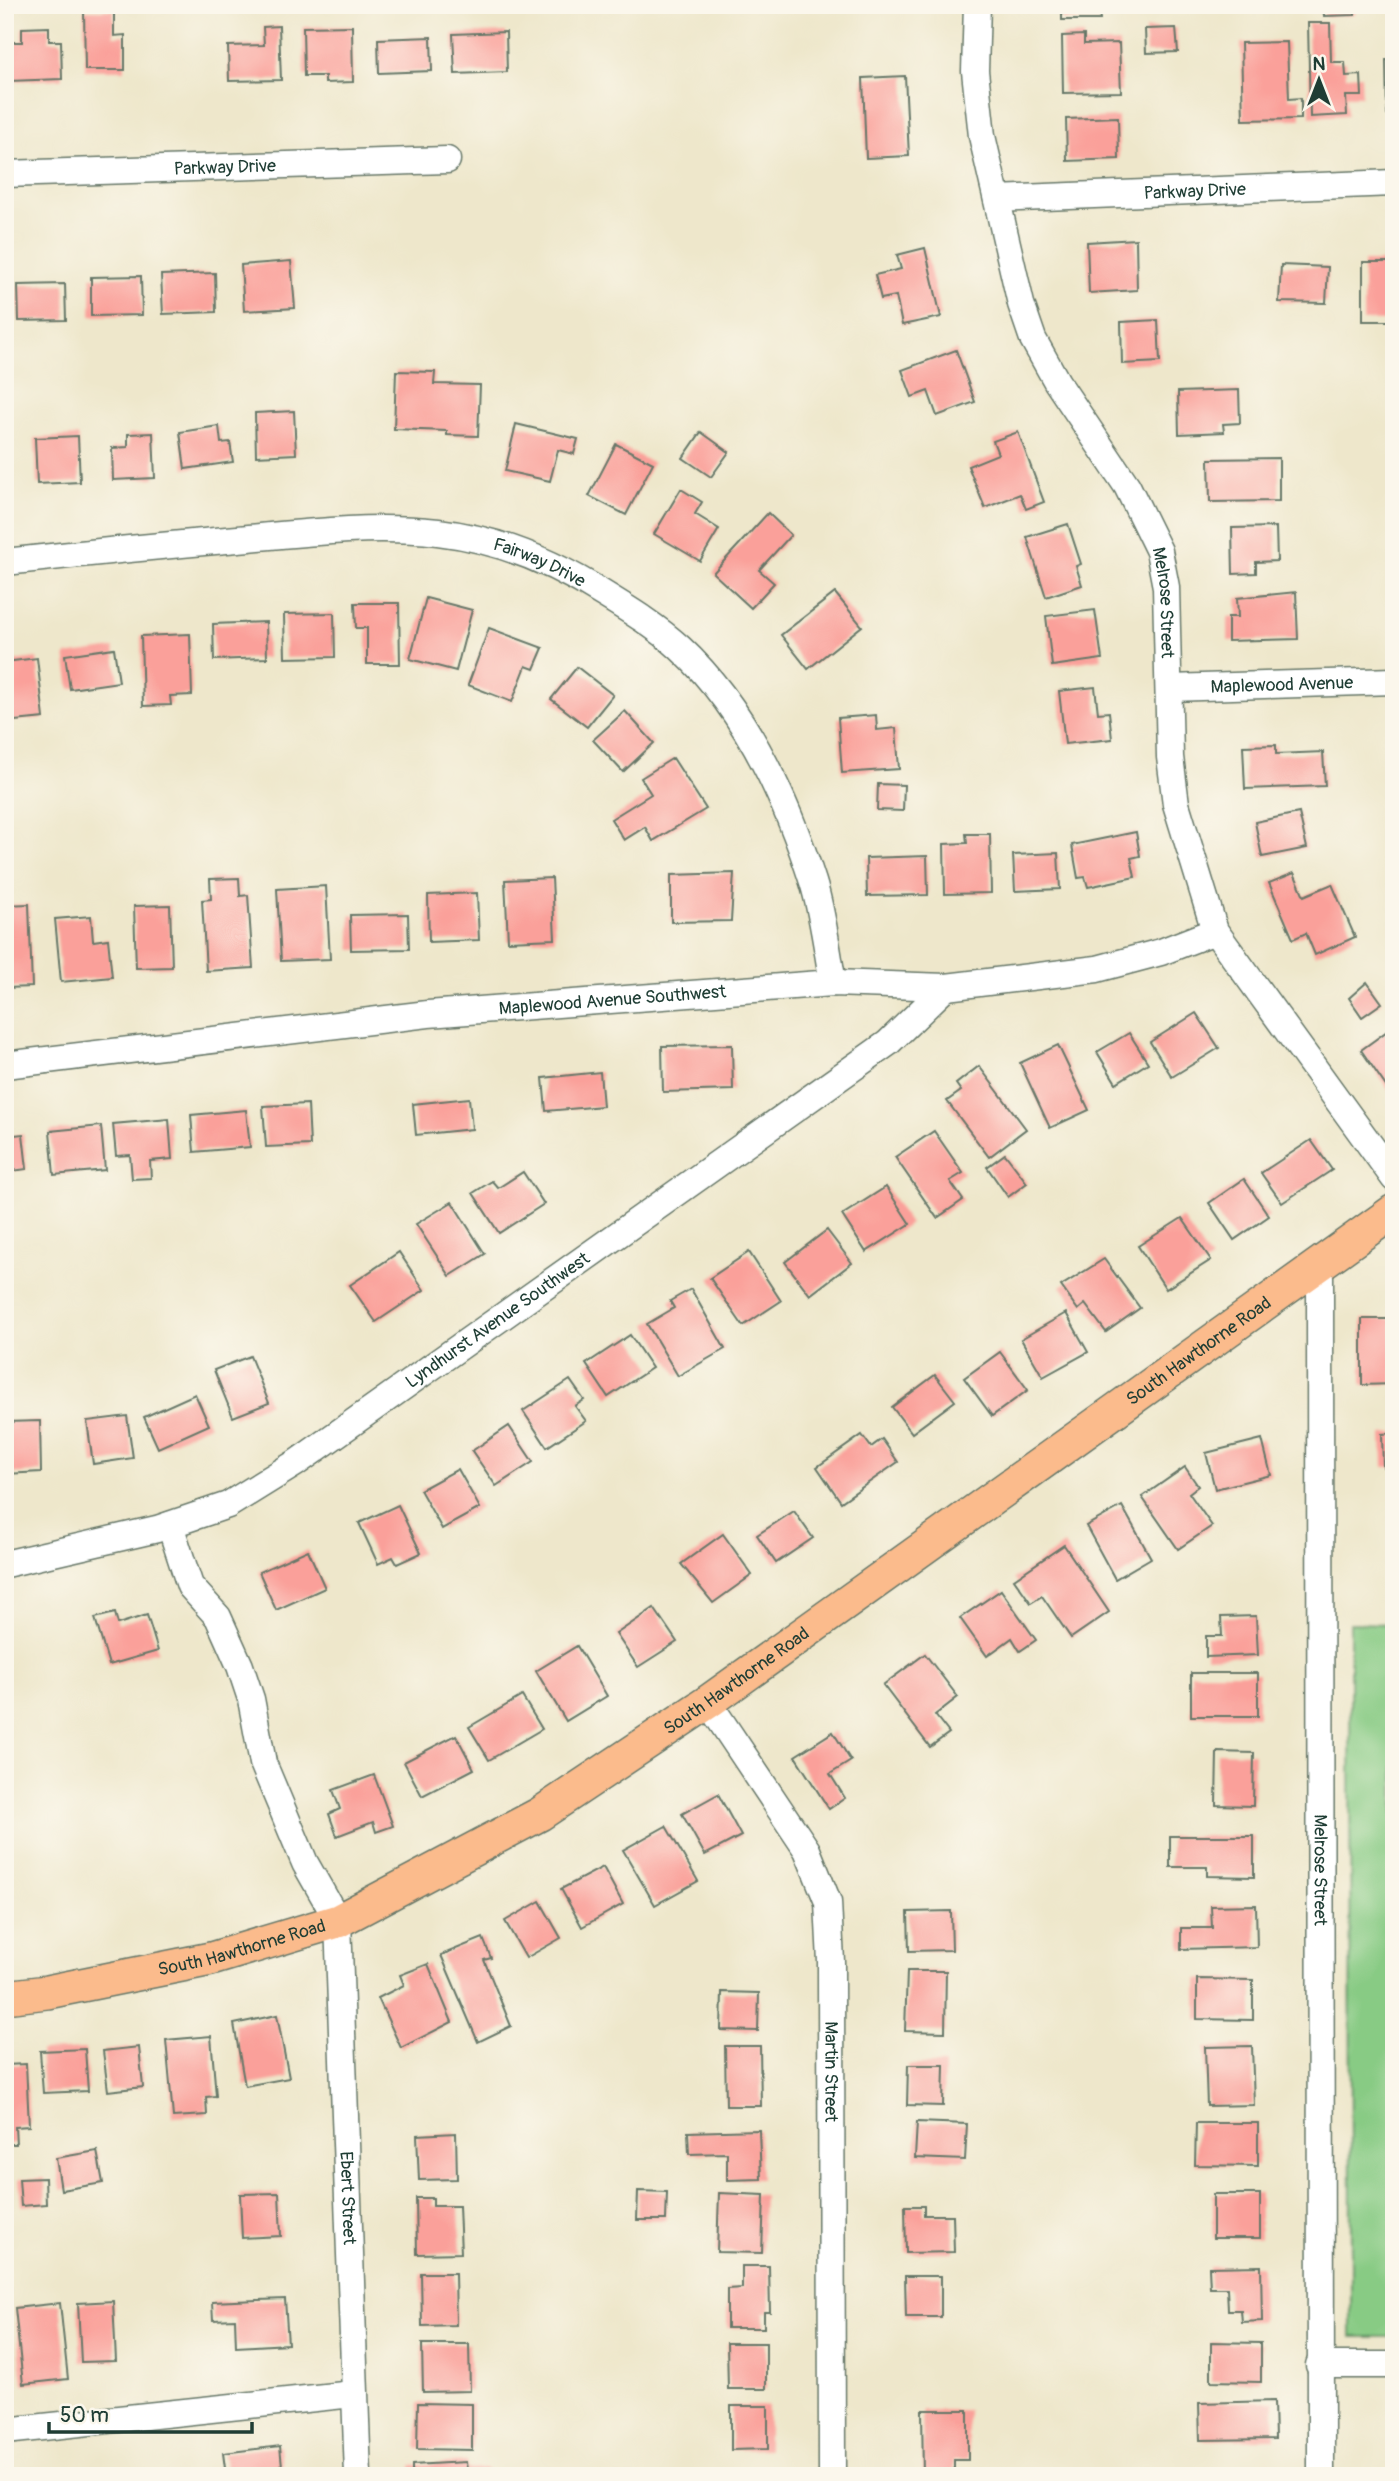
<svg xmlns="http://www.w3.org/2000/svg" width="1399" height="2481" viewBox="0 0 1399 2481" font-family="Pangolin,sans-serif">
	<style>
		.green { fill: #88cb84; stroke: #54845c; stroke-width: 2 }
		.building { fill: #faa09a }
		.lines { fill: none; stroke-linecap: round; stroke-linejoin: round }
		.minor-casing { stroke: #677869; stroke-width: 29 }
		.major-casing { stroke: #677869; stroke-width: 36 }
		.minor { stroke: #fff; stroke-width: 26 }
		.major { stroke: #fbbb8c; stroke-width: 33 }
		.labels { text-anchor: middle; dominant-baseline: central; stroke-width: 6; stroke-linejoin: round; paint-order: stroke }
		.street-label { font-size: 18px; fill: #1f3d34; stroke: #fbf7ec }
	</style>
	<rect width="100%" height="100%" fill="#fbf7ec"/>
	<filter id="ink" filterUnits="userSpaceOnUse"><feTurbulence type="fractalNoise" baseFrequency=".0143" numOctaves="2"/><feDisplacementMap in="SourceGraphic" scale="14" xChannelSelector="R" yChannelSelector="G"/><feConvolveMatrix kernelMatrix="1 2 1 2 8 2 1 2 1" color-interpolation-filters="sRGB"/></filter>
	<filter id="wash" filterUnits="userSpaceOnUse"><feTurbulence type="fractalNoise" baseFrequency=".00686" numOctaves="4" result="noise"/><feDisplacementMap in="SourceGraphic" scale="28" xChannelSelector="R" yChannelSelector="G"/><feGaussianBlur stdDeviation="1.57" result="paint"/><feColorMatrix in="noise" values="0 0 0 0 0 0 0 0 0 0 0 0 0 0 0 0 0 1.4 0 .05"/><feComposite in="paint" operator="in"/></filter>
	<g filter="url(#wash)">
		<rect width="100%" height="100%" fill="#eee7cb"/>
		<polygon class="green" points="1350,1623 1394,1624 1394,2337 1351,2337"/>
		<g id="blocks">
			<g class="building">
				<polygon points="1062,5 1099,5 1100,20 1062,20"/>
				<polygon points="1323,5 1355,5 1355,15 1324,16"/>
				<polygon points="84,10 114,10 114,36 125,35 125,70 85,70"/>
				<polygon points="1308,23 1330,23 1331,62 1345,62 1346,76 1361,75 1362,96 1346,96 1347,115 1310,117"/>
				<polygon points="279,26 281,80 229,81 228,46 264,45 263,27"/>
				<polygon points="352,26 353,82 325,83 325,76 304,76 303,27"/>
				<polygon points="49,27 49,41 61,41 62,79 8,81 8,42 22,42 22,28"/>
				<polygon points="1176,28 1178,52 1146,53 1145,29"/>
				<polygon points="506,32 507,72 455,74 453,34"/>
				<polygon points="1084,35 1084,44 1119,43 1121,92 1063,93 1062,36"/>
				<polygon points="431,37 432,71 379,73 378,39"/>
				<polygon points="1287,42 1289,99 1301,98 1301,119 1243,120 1241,43"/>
				<polygon points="1386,60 1394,60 1394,113 1387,114"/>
				<polygon points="905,76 909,156 866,158 863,78"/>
				<polygon points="1118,117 1119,159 1067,161 1066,119"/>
				<polygon points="1136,239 1137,290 1089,293 1087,242"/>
				<polygon points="925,248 941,317 902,325 896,296 881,299 875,275 901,269 897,255"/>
				<polygon points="291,261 295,308 244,311 241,265"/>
				<rect x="1363" y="262" width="31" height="59"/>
				<polygon points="1281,265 1328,267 1326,303 1279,302"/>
				<polygon points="215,273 216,312 163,314 161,275"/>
				<polygon points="141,276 142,315 91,316 91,277"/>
				<polygon points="65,284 66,320 19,321 18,285"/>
				<polygon points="1158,320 1160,362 1122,364 1121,322"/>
				<polygon points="956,350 975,402 937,416 928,391 912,397 902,370"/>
				<polygon points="396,371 435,372 434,384 480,385 478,436 447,435 447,431 394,429"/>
				<polygon points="1239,390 1240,423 1223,424 1224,432 1179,434 1178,392"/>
				<polygon points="294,411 296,454 256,456 255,413"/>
				<polygon points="516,424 578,439 574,454 558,450 550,481 505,471"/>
				<polygon points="219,426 221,443 230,442 233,462 185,469 180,432"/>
				<polygon points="701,432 729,452 711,477 683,458"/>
				<polygon points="1018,432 1044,502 1026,509 1020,494 985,508 968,466 998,454 993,441"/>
				<polygon points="153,433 155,478 113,480 112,448 128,447 128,434"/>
				<polygon points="78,436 80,482 37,484 35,438"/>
				<polygon points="616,444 653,463 626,515 589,496"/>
				<polygon points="1279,458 1279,501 1210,502 1209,459"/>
				<polygon points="681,489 702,502 695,514 719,529 700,561 654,534"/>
				<polygon points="768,513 791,535 759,570 774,583 751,608 713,573"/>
				<polygon points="1068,524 1081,564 1076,566 1082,585 1046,597 1027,537"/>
				<polygon points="1276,527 1277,561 1256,562 1256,573 1233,574 1232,528"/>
				<polygon points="1296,592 1298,639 1228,641 1228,617 1238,617 1237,598"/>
				<polygon points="835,593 862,626 808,669 781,635"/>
				<polygon points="426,598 472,610 456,671 410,659"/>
				<polygon points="355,603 399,603 400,664 367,664 367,628 356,628"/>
				<polygon points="1095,610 1102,659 1052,666 1046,616"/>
				<polygon points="334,613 335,657 285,658 284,614"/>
				<polygon points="266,622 267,658 214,660 213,624"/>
				<polygon points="489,628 543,648 534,669 526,666 512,702 468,685"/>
				<polygon points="190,634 192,695 170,696 171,705 143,706 141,636"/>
				<polygon points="114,648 119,682 70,689 65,655"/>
				<polygon points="37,658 44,718 5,722 5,662"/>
				<polygon points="577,667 613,695 587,727 551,699"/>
				<polygon points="1095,687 1098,713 1109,712 1112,739 1065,744 1059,691"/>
				<polygon points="625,711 654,743 623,772 593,740"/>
				<polygon points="876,715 877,730 896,728 899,769 842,773 838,718"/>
				<polygon points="1276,745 1276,754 1323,752 1325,786 1245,789 1243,746"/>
				<polygon points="673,758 706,809 653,841 645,827 624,840 611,819 651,794 641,778"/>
				<polygon points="878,784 904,785 903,811 877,810"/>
				<polygon points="1299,813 1307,848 1262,857 1255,822"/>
				<polygon points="1136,832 1140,856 1131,858 1135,877 1088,887 1085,877 1078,878 1072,845"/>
				<polygon points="966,834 990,834 991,893 945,894 944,844 967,843"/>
				<polygon points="1058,853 1060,889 1015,891 1013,855"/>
				<polygon points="927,856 928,895 867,896 866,858"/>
				<polygon points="734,873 731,921 671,922 671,875"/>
				<polygon points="1294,873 1304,896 1332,884 1355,937 1315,955 1306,933 1293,939 1269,883"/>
				<polygon points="239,878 240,896 248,895 253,968 206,971 202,900 211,899 210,879"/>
				<polygon points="552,878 555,939 508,941 505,880"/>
				<polygon points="326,886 330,959 281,961 277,889"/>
				<polygon points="477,893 479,940 429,942 428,895"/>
				<polygon points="29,904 32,987 5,988 5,905"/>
				<polygon points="170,905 172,967 136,968 134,906"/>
				<polygon points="408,914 409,949 351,950 350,915"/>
				<polygon points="91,916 93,941 108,939 112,977 61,982 55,919"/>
				<polygon points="1367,982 1382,1003 1362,1017 1349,998"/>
				<polygon points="1196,1013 1219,1048 1172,1077 1150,1042"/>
				<polygon points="1390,1029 1394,1035 1394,1098 1361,1050"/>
				<polygon points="1129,1033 1148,1063 1116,1083 1097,1052"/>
				<polygon points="732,1045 733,1090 663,1092 662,1046"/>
				<polygon points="1058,1045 1089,1110 1050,1128 1020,1063"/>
				<polygon points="979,1066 1026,1129 989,1157 947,1101 961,1091 956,1084"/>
				<polygon points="600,1072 603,1106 546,1111 543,1078"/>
				<polygon points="469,1098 472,1129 416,1135 413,1104"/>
				<polygon points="308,1104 310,1145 266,1147 263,1106"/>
				<polygon points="246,1110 250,1147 194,1152 191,1115"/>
				<polygon points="169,1119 172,1159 150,1161 151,1178 132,1179 130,1155 116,1156 113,1124"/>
				<polygon points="101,1126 105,1170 54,1175 50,1131"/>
				<polygon points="934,1131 963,1173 950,1181 963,1200 937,1218 895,1157"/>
				<polygon points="23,1134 27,1169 5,1172 5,1136"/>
				<polygon points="1311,1140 1332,1170 1282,1203 1261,1173"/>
				<polygon points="1005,1154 1027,1183 1008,1197 987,1167"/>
				<polygon points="523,1172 544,1204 499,1233 473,1193 492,1181 498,1188"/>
				<polygon points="1244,1179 1269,1216 1234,1240 1209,1203"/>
				<polygon points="886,1187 910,1224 866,1252 842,1215"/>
				<polygon points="452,1202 485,1254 450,1276 416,1224"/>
				<polygon points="1182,1218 1211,1260 1166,1289 1138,1246"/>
				<polygon points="827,1230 852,1263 810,1295 785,1262"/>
				<polygon points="399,1252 424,1290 376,1322 350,1285"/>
				<polygon points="749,1252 781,1301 743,1326 710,1278"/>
				<polygon points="1104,1259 1140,1308 1106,1332 1085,1304 1078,1310 1061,1286"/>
				<polygon points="691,1289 725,1349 678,1376 647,1324 674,1308 670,1301"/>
				<polygon points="1066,1313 1088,1352 1043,1377 1021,1339"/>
				<polygon points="1362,1319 1392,1319 1393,1384 1362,1385"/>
				<polygon points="630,1335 652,1368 608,1397 586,1364"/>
				<polygon points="1000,1352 1028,1390 992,1416 964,1378"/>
				<polygon points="250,1356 269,1403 233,1417 214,1370"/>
				<polygon points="935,1375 955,1401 912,1433 892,1407"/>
				<polygon points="570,1380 584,1400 575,1406 586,1421 547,1447 523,1411"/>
				<polygon points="195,1394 209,1425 158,1448 144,1417"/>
				<polygon points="127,1416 133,1458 93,1464 87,1421"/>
				<polygon points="40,1421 41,1472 6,1474 5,1422"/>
				<polygon points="509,1426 533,1462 496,1486 472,1451"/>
				<polygon points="1394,1433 1394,1467 1383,1467 1382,1434"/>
				<polygon points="862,1435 871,1447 882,1439 898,1462 841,1502 817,1467"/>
				<polygon points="1262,1439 1271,1475 1215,1489 1206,1453"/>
				<polygon points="1185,1467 1198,1486 1189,1493 1212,1526 1178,1549 1142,1497"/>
				<polygon points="458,1469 480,1508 442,1529 420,1490"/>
				<polygon points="398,1505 421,1553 397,1564 393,1557 378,1564 359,1523"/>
				<polygon points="1122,1506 1151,1558 1115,1579 1086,1526"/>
				<polygon points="794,1511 813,1538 776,1563 757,1535"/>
				<polygon points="723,1534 752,1575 713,1603 681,1564"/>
				<polygon points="1064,1545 1109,1612 1071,1638 1042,1596 1031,1603 1014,1579"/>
				<polygon points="308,1550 325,1588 276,1610 259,1572"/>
				<polygon points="1001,1590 1036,1640 1020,1651 1012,1638 987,1656 960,1618"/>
				<polygon points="654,1608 677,1642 638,1667 616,1634"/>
				<polygon points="115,1613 118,1624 147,1615 158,1651 109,1665 95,1618"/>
				<polygon points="1256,1616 1258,1655 1206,1657 1206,1636 1222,1636 1221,1617"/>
				<polygon points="577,1646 607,1696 566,1721 536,1671"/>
				<polygon points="925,1654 958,1697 935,1715 949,1733 930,1747 883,1685"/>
				<rect x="1191" y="1673" width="67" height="43"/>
				<polygon points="522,1696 542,1729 489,1760 469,1727"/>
				<polygon points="833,1732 851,1761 830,1774 845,1798 829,1809 795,1756"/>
				<polygon points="456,1735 474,1769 422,1796 404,1762"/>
				<polygon points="1217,1752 1254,1753 1253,1806 1216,1805"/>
				<polygon points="374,1775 393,1826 376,1832 373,1822 337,1836 329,1814 340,1809 333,1790"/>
				<polygon points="718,1794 741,1836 705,1855 682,1814"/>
				<polygon points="666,1826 698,1881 655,1905 623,1850"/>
				<polygon points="1170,1836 1254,1836 1254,1877 1207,1876 1207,1867 1170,1867"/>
				<polygon points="603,1867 623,1904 582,1927 561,1889"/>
				<polygon points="540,1901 561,1938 526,1958 505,1921"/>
				<polygon points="1256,1905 1257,1947 1181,1949 1181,1928 1212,1928 1211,1906"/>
				<polygon points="951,1911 952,1950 909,1951 908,1912"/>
				<polygon points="483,1938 491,1958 484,1960 511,2026 478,2042 441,1955"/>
				<polygon points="428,1964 452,2022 401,2048 378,1998 404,1985 400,1975"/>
				<polygon points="907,1971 946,1971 945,2032 905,2031"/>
				<polygon points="1197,1979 1253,1980 1253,2020 1197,2019"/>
				<polygon points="722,1992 759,1993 758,2031 721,2030"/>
				<polygon points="277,2015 289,2078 245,2086 234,2024"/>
				<polygon points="211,2036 216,2096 206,2097 207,2115 173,2117 166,2040"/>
				<polygon points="725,2046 760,2046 761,2106 726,2106"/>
				<polygon points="1252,2046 1254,2105 1207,2106 1205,2047"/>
				<polygon points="139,2047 143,2087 108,2091 103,2051"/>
				<polygon points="85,2049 88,2091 43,2093 40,2051"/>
				<polygon points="26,2064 29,2126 15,2127 16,2144 5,2144 5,2065"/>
				<polygon points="908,2065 944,2065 943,2106 907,2105"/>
				<polygon points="917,2122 967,2124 965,2160 915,2158"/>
				<polygon points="1196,2123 1258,2123 1258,2166 1195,2165"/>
				<polygon points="759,2130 761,2179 727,2180 727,2153 689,2154 688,2132"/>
				<polygon points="456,2133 457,2179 419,2180 417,2135"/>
				<polygon points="97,2151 103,2183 61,2190 56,2158"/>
				<polygon points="45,2178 46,2204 21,2206 19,2179"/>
				<polygon points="638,2191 667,2192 666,2220 637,2220"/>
				<polygon points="279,2193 281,2236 242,2238 240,2194"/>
				<polygon points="719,2193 764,2195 762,2253 717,2252"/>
				<rect x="1213" y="2194" width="47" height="44"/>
				<polygon points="416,2198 433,2198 433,2206 459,2206 461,2253 417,2254"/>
				<polygon points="905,2206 924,2206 924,2215 953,2215 954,2252 906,2253"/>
				<polygon points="742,2266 769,2266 770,2312 764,2312 764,2328 727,2328 727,2289 742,2288"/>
				<polygon points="1261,2266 1262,2321 1242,2322 1241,2310 1228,2310 1227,2288 1210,2288 1209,2267"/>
				<polygon points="421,2273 455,2273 456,2325 422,2326"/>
				<polygon points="905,2276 941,2276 941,2317 906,2317"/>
				<polygon points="285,2299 288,2344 236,2347 235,2319 213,2320 212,2302"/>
				<polygon points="113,2301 116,2361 81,2362 78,2303"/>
				<polygon points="60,2303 68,2379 23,2384 15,2308"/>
				<polygon points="1211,2342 1261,2343 1261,2382 1211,2381"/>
				<polygon points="727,2343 766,2343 766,2389 728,2389"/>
				<polygon points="422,2344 469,2344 470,2391 423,2392"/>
				<polygon points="1274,2401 1275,2439 1200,2440 1199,2403"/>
				<polygon points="418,2403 472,2404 472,2450 417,2449"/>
				<polygon points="731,2406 768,2406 768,2449 731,2450"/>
				<polygon points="922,2410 968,2410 968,2460 954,2460 954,2476 923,2476"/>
				<polygon points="280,2446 283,2476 226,2476 223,2453"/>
				<polygon points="466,2462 467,2470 487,2469 488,2476 412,2476 412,2465"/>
				<polygon points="1215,2469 1267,2471 1267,2476 1215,2476"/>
			</g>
		</g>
	</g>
	<g filter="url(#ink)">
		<use href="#blocks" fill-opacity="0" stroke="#677869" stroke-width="2"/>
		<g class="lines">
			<g class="minor-casing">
				<g id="minor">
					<path id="s1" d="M 977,5 L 975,71 L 982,136 L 1021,304 L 1033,339 L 1057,382 L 1127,486 L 1159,551 L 1166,587 L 1170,757 L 1176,804 L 1215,931 L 1394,1178"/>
					<path id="s2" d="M 5,174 L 447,160"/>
					<path id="s3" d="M 997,199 L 1394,183"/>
					<path id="s4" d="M 5,562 C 86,553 167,545 249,538 C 311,532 376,525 438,532 C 498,539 555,563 605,595 C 631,611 657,627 680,648 C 746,709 786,798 813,882 C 823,914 827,950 833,983"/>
					<path id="s5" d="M 1170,688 L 1394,681"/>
					<path id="s6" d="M 5,1065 L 428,1014 L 833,983 L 946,987 L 1097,969 L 1161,952 L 1215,931"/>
					<path id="s7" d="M 1320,1264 L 1321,2476"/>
					<path id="s8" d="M 170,1525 L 190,1586 L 218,1617 L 240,1666 L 251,1699 L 263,1763 L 305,1863 L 338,1921 L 358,2476"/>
					<path id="s9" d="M 5,1564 L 157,1529 L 228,1505 L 296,1463 L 888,1043 L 946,987"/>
					<path id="s10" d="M 708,1702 L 807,1850 L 828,1902 L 831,1962 L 832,2476"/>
					<polyline points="1319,2365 1394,2365"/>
					<polyline points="5,2431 353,2394"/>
				</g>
			</g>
			<g class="major-casing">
				<g id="major">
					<path id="s11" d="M 5,1997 L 47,1992 L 211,1959 L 338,1921 L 540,1814 L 708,1702 L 1394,1211"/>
				</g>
			</g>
			<use href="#minor" class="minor"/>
			<use href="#major" class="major"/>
		</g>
	</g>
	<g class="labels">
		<g class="street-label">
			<text stroke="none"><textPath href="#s2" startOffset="220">Parkway Drive</textPath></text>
			<text stroke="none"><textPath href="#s3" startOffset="198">Parkway Drive</textPath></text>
			<text stroke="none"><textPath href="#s4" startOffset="541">Fairway Drive</textPath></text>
			<text stroke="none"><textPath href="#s1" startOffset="640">Melrose Street</textPath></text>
			<text stroke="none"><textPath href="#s5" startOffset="112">Maplewood Avenue</textPath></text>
			<text stroke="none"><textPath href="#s6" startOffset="611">Maplewood Avenue Southwest</textPath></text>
			<text stroke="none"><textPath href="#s9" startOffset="558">Lyndhurst Avenue Southwest</textPath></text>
			<text stroke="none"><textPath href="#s11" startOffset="1376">South Hawthorne Road</textPath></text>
			<text stroke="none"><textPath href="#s11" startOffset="808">South Hawthorne Road</textPath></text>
			<text stroke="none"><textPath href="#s7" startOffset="606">Melrose Street</textPath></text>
			<text stroke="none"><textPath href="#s11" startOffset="242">South Hawthorne Road</textPath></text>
			<text stroke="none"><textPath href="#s10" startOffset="404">Martin Street</textPath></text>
			<text stroke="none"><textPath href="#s8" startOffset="712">Ebert Street</textPath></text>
		</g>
	</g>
	<rect width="1399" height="2481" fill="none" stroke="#fbf7ec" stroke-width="28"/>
	<g transform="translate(1319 80)" stroke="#fbf7ec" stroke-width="5" paint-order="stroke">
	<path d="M0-5L12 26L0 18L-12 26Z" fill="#1f3d34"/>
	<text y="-10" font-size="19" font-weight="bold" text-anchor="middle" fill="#1f3d34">N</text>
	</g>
	<path d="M49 2422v10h203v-10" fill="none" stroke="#1f3d34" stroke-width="3.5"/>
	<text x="60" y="2422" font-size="21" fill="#1f3d34" stroke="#fbf7ec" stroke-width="5" paint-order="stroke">50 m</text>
</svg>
